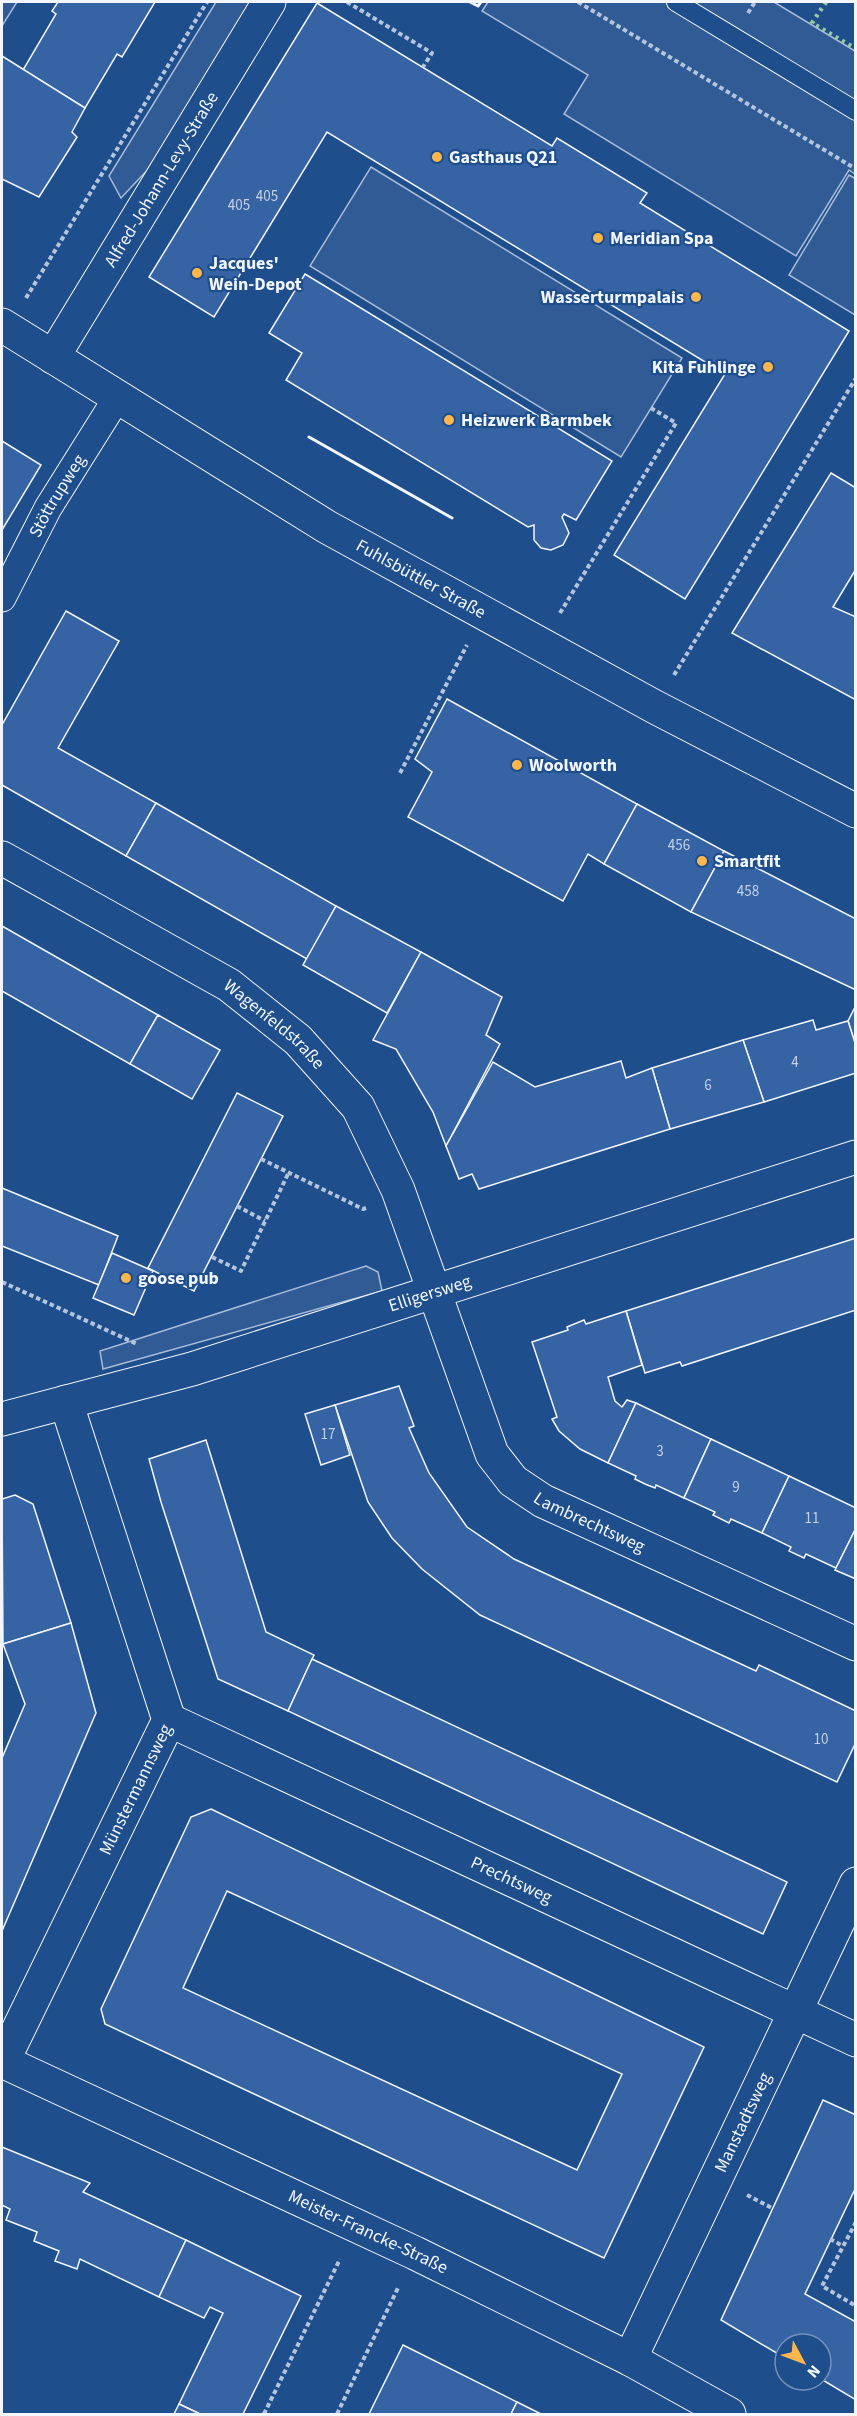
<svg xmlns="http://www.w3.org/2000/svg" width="857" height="2416" viewBox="0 0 857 2416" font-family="'Source Sans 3',sans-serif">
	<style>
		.built { fill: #305b95; stroke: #a8bbd7; stroke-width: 1.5 }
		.building { fill: #3563a3; stroke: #f2f6ff; stroke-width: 1.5; fill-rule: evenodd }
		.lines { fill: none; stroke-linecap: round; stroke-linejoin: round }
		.service-casing { stroke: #f2f6ff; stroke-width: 20 }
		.pedestrian-casing { stroke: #f2f6ff; stroke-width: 29 }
		.minor-casing { stroke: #f2f6ff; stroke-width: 35 }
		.secondary-casing { stroke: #f2f6ff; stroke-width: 35 }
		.path { stroke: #b3c4dc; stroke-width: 4; stroke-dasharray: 4.5 3; stroke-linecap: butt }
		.service { stroke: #1f4e8c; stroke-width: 18 }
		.pedestrian { stroke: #1f4e8c; stroke-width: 27 }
		.minor { stroke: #1f4e8c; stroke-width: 33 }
		.secondary { stroke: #1f4e8c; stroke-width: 33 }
		.hedge { stroke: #97c8a6; stroke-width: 4.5; stroke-dasharray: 3 4.5; stroke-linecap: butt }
		.wall { stroke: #f2f6ff; stroke-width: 3 }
		.poi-dot { fill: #ffb74d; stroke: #1f4e8c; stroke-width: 2 }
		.labels { text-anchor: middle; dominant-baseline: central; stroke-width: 4.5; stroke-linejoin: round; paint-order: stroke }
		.number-label { font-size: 15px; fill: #c3d1e8 }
		.poi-label { font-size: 18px; font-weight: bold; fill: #f2f6ff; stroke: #1f4e8c; text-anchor: start }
		.street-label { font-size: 18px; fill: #f2f6ff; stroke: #1f4e8c }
	</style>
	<rect width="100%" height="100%" fill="#1f4e8c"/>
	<g class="built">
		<polygon points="2,2 17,2 2,26"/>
		<polygon points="216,2 253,2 153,164 121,198 109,176"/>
		<polygon points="488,2 774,2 855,51 855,174 849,170 796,256 564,114 588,75 482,11"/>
		<polygon points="371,167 682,358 621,457 310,266"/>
		<polygon points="849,175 856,179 855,315 789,275"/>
		<polygon points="366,1266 378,1272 382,1291 103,1369 100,1351"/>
	</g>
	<g class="building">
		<polygon points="58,2 155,2 122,57 117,54 85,108 23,70 56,14 52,11"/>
		<polygon points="317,3 552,146 557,138 647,193 640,203 849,331 685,599 614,555 725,374 327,132 214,317 149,277"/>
		<polygon points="2,56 85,108 72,132 77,137 39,197 2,179"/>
		<polygon points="305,274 612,461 576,520 564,514 562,517 569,533 563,545 551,550 541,548 534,540 534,525 528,527 286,380 302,353 269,333"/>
		<polygon points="2,441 41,465 2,530"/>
		<polygon points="831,473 856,488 856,569 833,607 856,617 856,700 732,633"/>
		<polygon points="66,611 119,641 58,748 156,803 126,856 2,785 2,725"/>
		<polygon points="447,699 637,804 604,864 588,854 563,901 408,817 432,772 415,759"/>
		<polygon points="156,803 336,906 307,959 126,856"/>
		<polygon points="637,804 724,851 691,912 604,864"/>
		<polygon points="724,851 856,919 856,990 691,912"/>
		<polygon points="336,906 421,952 387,1013 303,965"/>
		<polygon points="2,926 158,1015 130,1064 2,991"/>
		<polygon points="421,952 502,997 486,1035 500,1044 446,1146 433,1112 396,1049 373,1040"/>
		<polygon points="856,1005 856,1046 848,1021"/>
		<polygon points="158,1015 220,1050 192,1099 130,1064"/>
		<polygon points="813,1020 816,1030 848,1021 856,1046 856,1073 764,1102 743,1040"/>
		<polygon points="743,1040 764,1102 670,1129 652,1068"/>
		<polygon points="621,1061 626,1078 652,1068 670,1129 479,1189 472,1174 459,1179 446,1146 493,1062 535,1087"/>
		<polygon points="237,1093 283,1116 194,1291 148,1268"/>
		<polygon points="2,1188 118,1236 99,1285 2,1246"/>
		<polygon points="856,1238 856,1310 682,1366 680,1362 645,1373 626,1311"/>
		<polygon points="112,1253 153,1271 134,1315 93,1298"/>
		<polygon points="626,1311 642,1365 608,1377 615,1401 622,1407 627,1400 636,1403 608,1463 580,1449 559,1431 552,1419 557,1417 532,1342 568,1330 567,1327 584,1320 586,1324"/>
		<polygon points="399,1386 414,1426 409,1428 429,1473 467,1527 514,1559 756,1671 759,1665 856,1711 856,1742 837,1782 480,1615 422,1569 392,1538 368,1502 335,1405"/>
		<polygon points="636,1403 711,1439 684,1498 656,1485 655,1488 645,1484 635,1479 636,1476 608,1463"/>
		<polygon points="335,1405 350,1455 321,1465 305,1414"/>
		<polygon points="711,1439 789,1476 762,1533 731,1519 729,1523 713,1515 715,1512 684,1498"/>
		<polygon points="206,1440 266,1632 314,1655 288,1711 218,1679 161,1502 149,1459"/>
		<polygon points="789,1476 856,1508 856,1528 836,1568 806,1554 804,1558 789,1551 791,1547 762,1533"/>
		<polygon points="15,1495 33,1504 71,1623 3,1644 2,1499"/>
		<polygon points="856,1528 856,1579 835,1570"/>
		<polygon points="71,1623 96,1713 2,1931 2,1758 25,1704 3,1644"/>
		<polygon points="312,1659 787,1882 763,1934 288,1711"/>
		<path d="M 211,1809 L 704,2047 L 604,2258 L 105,2024 L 101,2009 L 191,1817 ZM 227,1891 L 622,2074 L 577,2170 L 183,1988 Z"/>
		<polygon points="823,2100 856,2115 856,2187 805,2294 856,2322 856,2400 821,2379 821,2344 785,2344 785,2358 721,2320"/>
		<polygon points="2,2147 90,2183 83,2192 186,2240 159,2297 80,2259 77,2269 55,2261 59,2251 34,2241 37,2232 6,2220 10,2209 2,2205"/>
		<polygon points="186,2240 301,2296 243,2414 200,2414 179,2404 223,2313 210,2307 204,2318 159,2297"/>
		<polygon points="403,2345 517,2402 511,2414 369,2414"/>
		<polygon points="517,2402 541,2414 511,2414"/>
		<polygon points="179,2404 200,2414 174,2414"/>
	</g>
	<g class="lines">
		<g class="service-casing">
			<polyline id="service" points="676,2 856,111"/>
		</g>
		<g class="pedestrian-casing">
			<g id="pedestrian">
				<path id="s1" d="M 2,598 L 48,508 L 117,398"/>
			</g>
		</g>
		<g class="minor-casing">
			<g id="minor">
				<path id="s2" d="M 53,357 L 269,2"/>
				<path id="s3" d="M 2,858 L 229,985 L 298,1040 L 358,1107 L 398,1190 L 492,1454 L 513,1481 L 543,1501 L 856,1644"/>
				<path id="s4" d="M 2,1419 L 192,1369 L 856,1157"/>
				<path id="s5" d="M 169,1720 L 856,2040"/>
				<path id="s6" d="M 2,2061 L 415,2253 L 630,2359 L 729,2414"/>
				<path id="s7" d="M 3,2061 L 169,1720 L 66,1402"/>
				<path id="s8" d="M 630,2359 L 856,1884"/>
			</g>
		</g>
		<g class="secondary-casing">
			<g id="secondary">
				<path id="s9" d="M 2,325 L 327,527 L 655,707 L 856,811"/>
			</g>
		</g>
		<g class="path">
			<polyline points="347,2 432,53 423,67"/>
			<polyline points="578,2 856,169"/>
			<polyline points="748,13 755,2"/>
			<polyline points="26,298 207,2"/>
			<polyline points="560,613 676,423 651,408"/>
			<polyline points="674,675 856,378"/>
			<polyline points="400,773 467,645"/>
			<polyline points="261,1159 363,1209 366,1208"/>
			<polyline points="237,1206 265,1221"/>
			<polyline points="212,1257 241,1271 289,1172"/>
			<polyline points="2,1282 137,1344"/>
			<polyline points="747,2195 772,2208"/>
			<polyline points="856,2222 822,2286 856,2306"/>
			<polyline points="830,2239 843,2246"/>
			<polyline points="264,2414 340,2259"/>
			<polyline points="337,2414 399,2286"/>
		</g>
		<use href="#service" class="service"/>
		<use href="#pedestrian" class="pedestrian"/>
		<use href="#minor" class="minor"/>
		<use href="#secondary" class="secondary"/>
		<polyline class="hedge" points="826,2 812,23 856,49"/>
		<g class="wall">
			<polyline points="470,2 478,6 481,2"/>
			<polyline points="309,437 452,518"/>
		</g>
	</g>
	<g class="poi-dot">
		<circle cx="437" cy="157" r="6"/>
		<circle cx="598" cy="238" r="6"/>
		<circle cx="197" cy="273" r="6"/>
		<circle cx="696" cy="297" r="6"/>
		<circle cx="768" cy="367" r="6"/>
		<circle cx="449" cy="420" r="6"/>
		<circle cx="517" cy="765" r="6"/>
		<circle cx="702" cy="861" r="6"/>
		<circle cx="126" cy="1278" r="6"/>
	</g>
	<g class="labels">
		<g class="number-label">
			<text x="267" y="196">405</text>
			<text x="239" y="205">405</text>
			<text x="679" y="845">456</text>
			<text x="748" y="891">458</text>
			<text x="795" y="1062">4</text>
			<text x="708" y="1085">6</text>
			<text x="328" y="1434">17</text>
			<text x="660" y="1451">3</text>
			<text x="736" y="1487">9</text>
			<text x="812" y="1518">11</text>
			<text x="821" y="1739">10</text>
		</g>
		<g class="poi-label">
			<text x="449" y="157">Gasthaus Q21</text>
			<text x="610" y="238">Meridian Spa</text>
			<text x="209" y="263">Jacques'<tspan x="209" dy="21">Wein-Depot</tspan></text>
			<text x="684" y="297" text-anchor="end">Wasserturmpalais</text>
			<text x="756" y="367" text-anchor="end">Kita Fuhlinge</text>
			<text x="461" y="420">Heizwerk Barmbek</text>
			<text x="529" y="765">Woolworth</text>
			<text x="714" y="861">Smartfit</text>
			<text x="138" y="1278">goose pub</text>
		</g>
		<g class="street-label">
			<text stroke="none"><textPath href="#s2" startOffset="208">Alfred-Johann-Levy-Straße</textPath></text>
			<text stroke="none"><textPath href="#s1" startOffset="116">Stöttrupweg</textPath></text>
			<text stroke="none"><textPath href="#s9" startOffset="490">Fuhlsbüttler Straße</textPath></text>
			<text stroke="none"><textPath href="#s3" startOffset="320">Wagenfeldstraße</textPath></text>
			<text stroke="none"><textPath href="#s4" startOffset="446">Elligersweg</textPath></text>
			<text stroke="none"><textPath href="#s3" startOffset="932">Lambrechtsweg</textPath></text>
			<text stroke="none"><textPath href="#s7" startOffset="302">Münstermannsweg</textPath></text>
			<text stroke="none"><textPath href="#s5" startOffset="378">Prechtsweg</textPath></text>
			<text stroke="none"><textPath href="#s8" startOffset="262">Manstadtsweg</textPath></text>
			<text stroke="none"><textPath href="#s6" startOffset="404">Meister-Francke-Straße</textPath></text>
		</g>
	</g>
	<rect width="857" height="2416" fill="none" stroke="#f2f6ff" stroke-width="6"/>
	<g transform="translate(803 2362) rotate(131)"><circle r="28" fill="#1f4e8c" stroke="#7391ba" stroke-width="1.5"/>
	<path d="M0-4.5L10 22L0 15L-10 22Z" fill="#ffb74d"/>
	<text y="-9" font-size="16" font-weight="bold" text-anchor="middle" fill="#f2f6ff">N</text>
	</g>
</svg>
